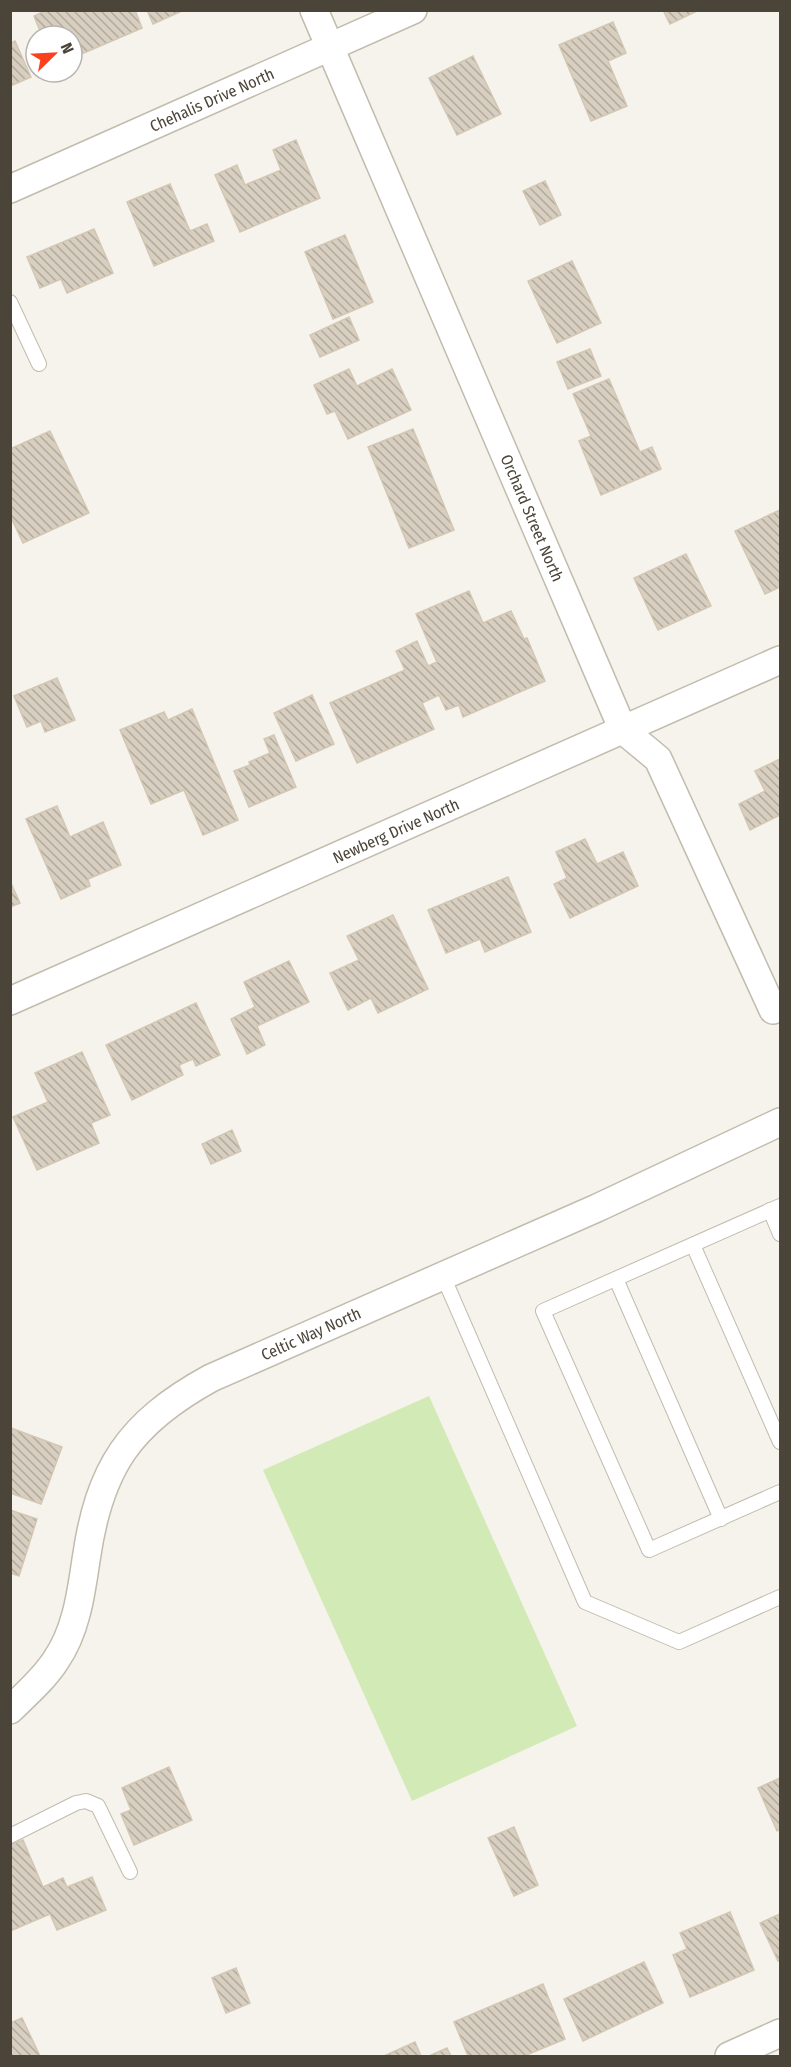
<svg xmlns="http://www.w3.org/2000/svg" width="791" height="2067" viewBox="0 0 791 2067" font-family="'Fira Sans Condensed',sans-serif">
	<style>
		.grass { fill: #d2eab5 }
		.building { fill: url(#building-back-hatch); stroke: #d3c7b4; stroke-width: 1.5 }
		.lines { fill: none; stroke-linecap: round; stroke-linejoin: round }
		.service-casing { stroke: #c2bbae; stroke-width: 16 }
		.minor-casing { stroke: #c2bbae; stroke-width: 30 }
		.service { stroke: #fff; stroke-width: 14 }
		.minor { stroke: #fff; stroke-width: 27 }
		.labels { text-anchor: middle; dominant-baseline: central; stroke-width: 4.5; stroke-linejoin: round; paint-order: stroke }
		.street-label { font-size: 16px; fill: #4b4439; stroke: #fff }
	</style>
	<defs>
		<pattern id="building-back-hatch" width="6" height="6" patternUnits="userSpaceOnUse" patternTransform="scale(1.5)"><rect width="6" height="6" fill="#d8cfc1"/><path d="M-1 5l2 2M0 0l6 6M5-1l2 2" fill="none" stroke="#b1aa9e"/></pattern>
	</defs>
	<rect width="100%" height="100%" fill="#f6f3ec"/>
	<polygon class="grass" points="429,1396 577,1726 412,1801 263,1470"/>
	<g class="building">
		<polygon points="46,10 135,10 142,28 72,58 72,36 42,36 34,16"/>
		<polygon points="147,10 184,10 153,24"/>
		<polygon points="663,10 699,10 670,24"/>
		<polygon points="613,22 626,53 608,61 627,106 591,121 559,45"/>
		<polygon points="15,41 31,77 10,86 10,43"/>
		<polygon points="473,56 501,114 457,135 429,78"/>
		<polygon points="296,140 320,198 240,232 215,175 237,165 245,185 281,170 273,150"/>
		<polygon points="545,181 561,215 540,225 523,191"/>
		<polygon points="170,184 190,231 207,224 214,241 154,266 127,202"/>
		<polygon points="94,229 113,273 67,293 61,279 40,288 27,257"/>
		<polygon points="345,235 373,302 333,319 305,252"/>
		<polygon points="572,261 601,323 557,343 528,281"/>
		<polygon points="349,317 359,340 320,357 310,335"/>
		<polygon points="590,349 601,376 568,389 557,362"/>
		<polygon points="349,369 357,386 392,369 411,410 348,439 335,411 327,414 314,385"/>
		<polygon points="609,379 640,452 652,447 661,469 601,495 579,441 591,436 573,394"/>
		<polygon points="413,429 454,530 409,548 368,447"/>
		<polygon points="50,431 89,513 23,543 10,515 10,449"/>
		<polygon points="780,510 780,587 765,594 735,531"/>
		<polygon points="686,554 711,606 658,630 634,578"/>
		<polygon points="469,591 483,623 511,611 524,639 527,638 545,681 463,717 459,705 446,710 439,695 422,703 434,729 357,763 330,703 405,670 396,651 417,641 428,666 437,662 416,614"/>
		<polygon points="57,678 75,720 45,732 41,721 27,727 14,696"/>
		<polygon points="312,695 334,744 296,761 274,713"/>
		<polygon points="192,709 238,820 203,835 184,790 151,804 120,730 164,712 168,720"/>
		<polygon points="274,735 296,787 249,807 234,771 250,765 249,762 270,753 264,739"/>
		<polygon points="780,759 780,815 750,830 739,804 765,791 755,771"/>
		<polygon points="57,806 70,837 103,822 121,865 88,879 90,886 61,899 26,819"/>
		<polygon points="585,839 597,864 623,852 638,886 570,918 554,884 567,878 556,852"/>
		<polygon points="508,877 531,932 485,952 480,939 446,953 428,910"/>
		<polygon points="10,881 20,903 10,907"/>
		<polygon points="393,915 428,989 378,1013 371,998 348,1010 330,973 359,960 347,936"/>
		<polygon points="289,961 309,1002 257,1026 265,1045 247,1054 231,1019 255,1007 244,982"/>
		<polygon points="196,1003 220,1055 196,1066 193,1059 179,1065 183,1075 132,1100 106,1045"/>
		<polygon points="82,1052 110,1115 91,1123 99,1143 37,1170 13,1117 48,1102 35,1073"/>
		<polygon points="232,1130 241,1151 211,1164 202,1144"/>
		<polygon points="11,1428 62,1447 41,1504 10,1493"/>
		<polygon points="10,1510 37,1519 19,1576 10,1573"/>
		<polygon points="169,1767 192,1820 134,1845 121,1814 131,1810 122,1788"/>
		<polygon points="780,1778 780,1829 777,1831 758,1788"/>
		<polygon points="514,1827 538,1885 514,1896 488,1838"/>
		<polygon points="23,1840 43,1887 63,1878 67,1887 92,1877 106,1910 57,1930 50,1914 10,1931 10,1845"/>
		<polygon points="730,1912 754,1970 690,1997 673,1955 687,1949 680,1933"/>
		<polygon points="780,1914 780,1960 778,1961 760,1923"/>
		<polygon points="644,1962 663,2003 583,2041 564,1999"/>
		<polygon points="236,1968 250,2003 226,2013 212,1978"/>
		<polygon points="543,1984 565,2039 524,2056 468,2056 454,2022"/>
		<polygon points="22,2018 40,2056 10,2056 10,2023"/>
		<polygon points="415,2042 421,2056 384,2056"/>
		<polygon points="447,2048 451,2056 429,2056"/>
	</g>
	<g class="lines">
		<g class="service-casing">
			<g id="service">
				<polyline points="10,302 39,364"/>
				<polyline points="780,1206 543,1311 649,1550 780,1492"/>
				<polyline points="770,1210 780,1234"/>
				<polyline points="693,1245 780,1442"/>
				<polyline points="443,1276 585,1602 679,1642 780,1597"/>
				<polyline points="616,1279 721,1519"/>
				<polyline points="10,1836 76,1803 86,1801 98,1806 130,1872"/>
			</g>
		</g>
		<g class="minor-casing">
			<g id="minor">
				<polyline points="314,10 623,730 658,759 773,1010"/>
				<polyline points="10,189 413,10"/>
				<polyline points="10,1001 780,660"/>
				<path d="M 10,1710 C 26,1694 44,1679 56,1660 C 76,1631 81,1594 86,1560 C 99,1468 129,1423 211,1378 L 597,1208 L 780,1122"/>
				<polyline points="729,2056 780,2033"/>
			</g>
		</g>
		<use href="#service" class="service"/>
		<use href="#minor" class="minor"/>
	</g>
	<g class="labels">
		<g class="street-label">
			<text transform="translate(212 100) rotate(-24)">Chehalis Drive North</text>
			<text transform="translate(532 518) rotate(67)">Orchard Street North</text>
			<text transform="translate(396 831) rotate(-24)">Newberg Drive North</text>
			<text transform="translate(311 1334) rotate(-24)">Celtic Way North</text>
		</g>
	</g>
	<rect width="791" height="2067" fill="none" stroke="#4b4439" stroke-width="24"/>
	<g transform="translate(54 54) rotate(66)"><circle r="28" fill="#ffffff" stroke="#b7b4b0" stroke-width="1.5"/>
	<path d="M0-4.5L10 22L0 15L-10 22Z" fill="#fc3f1d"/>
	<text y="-9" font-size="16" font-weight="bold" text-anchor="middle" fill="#4b4439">N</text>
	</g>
</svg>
